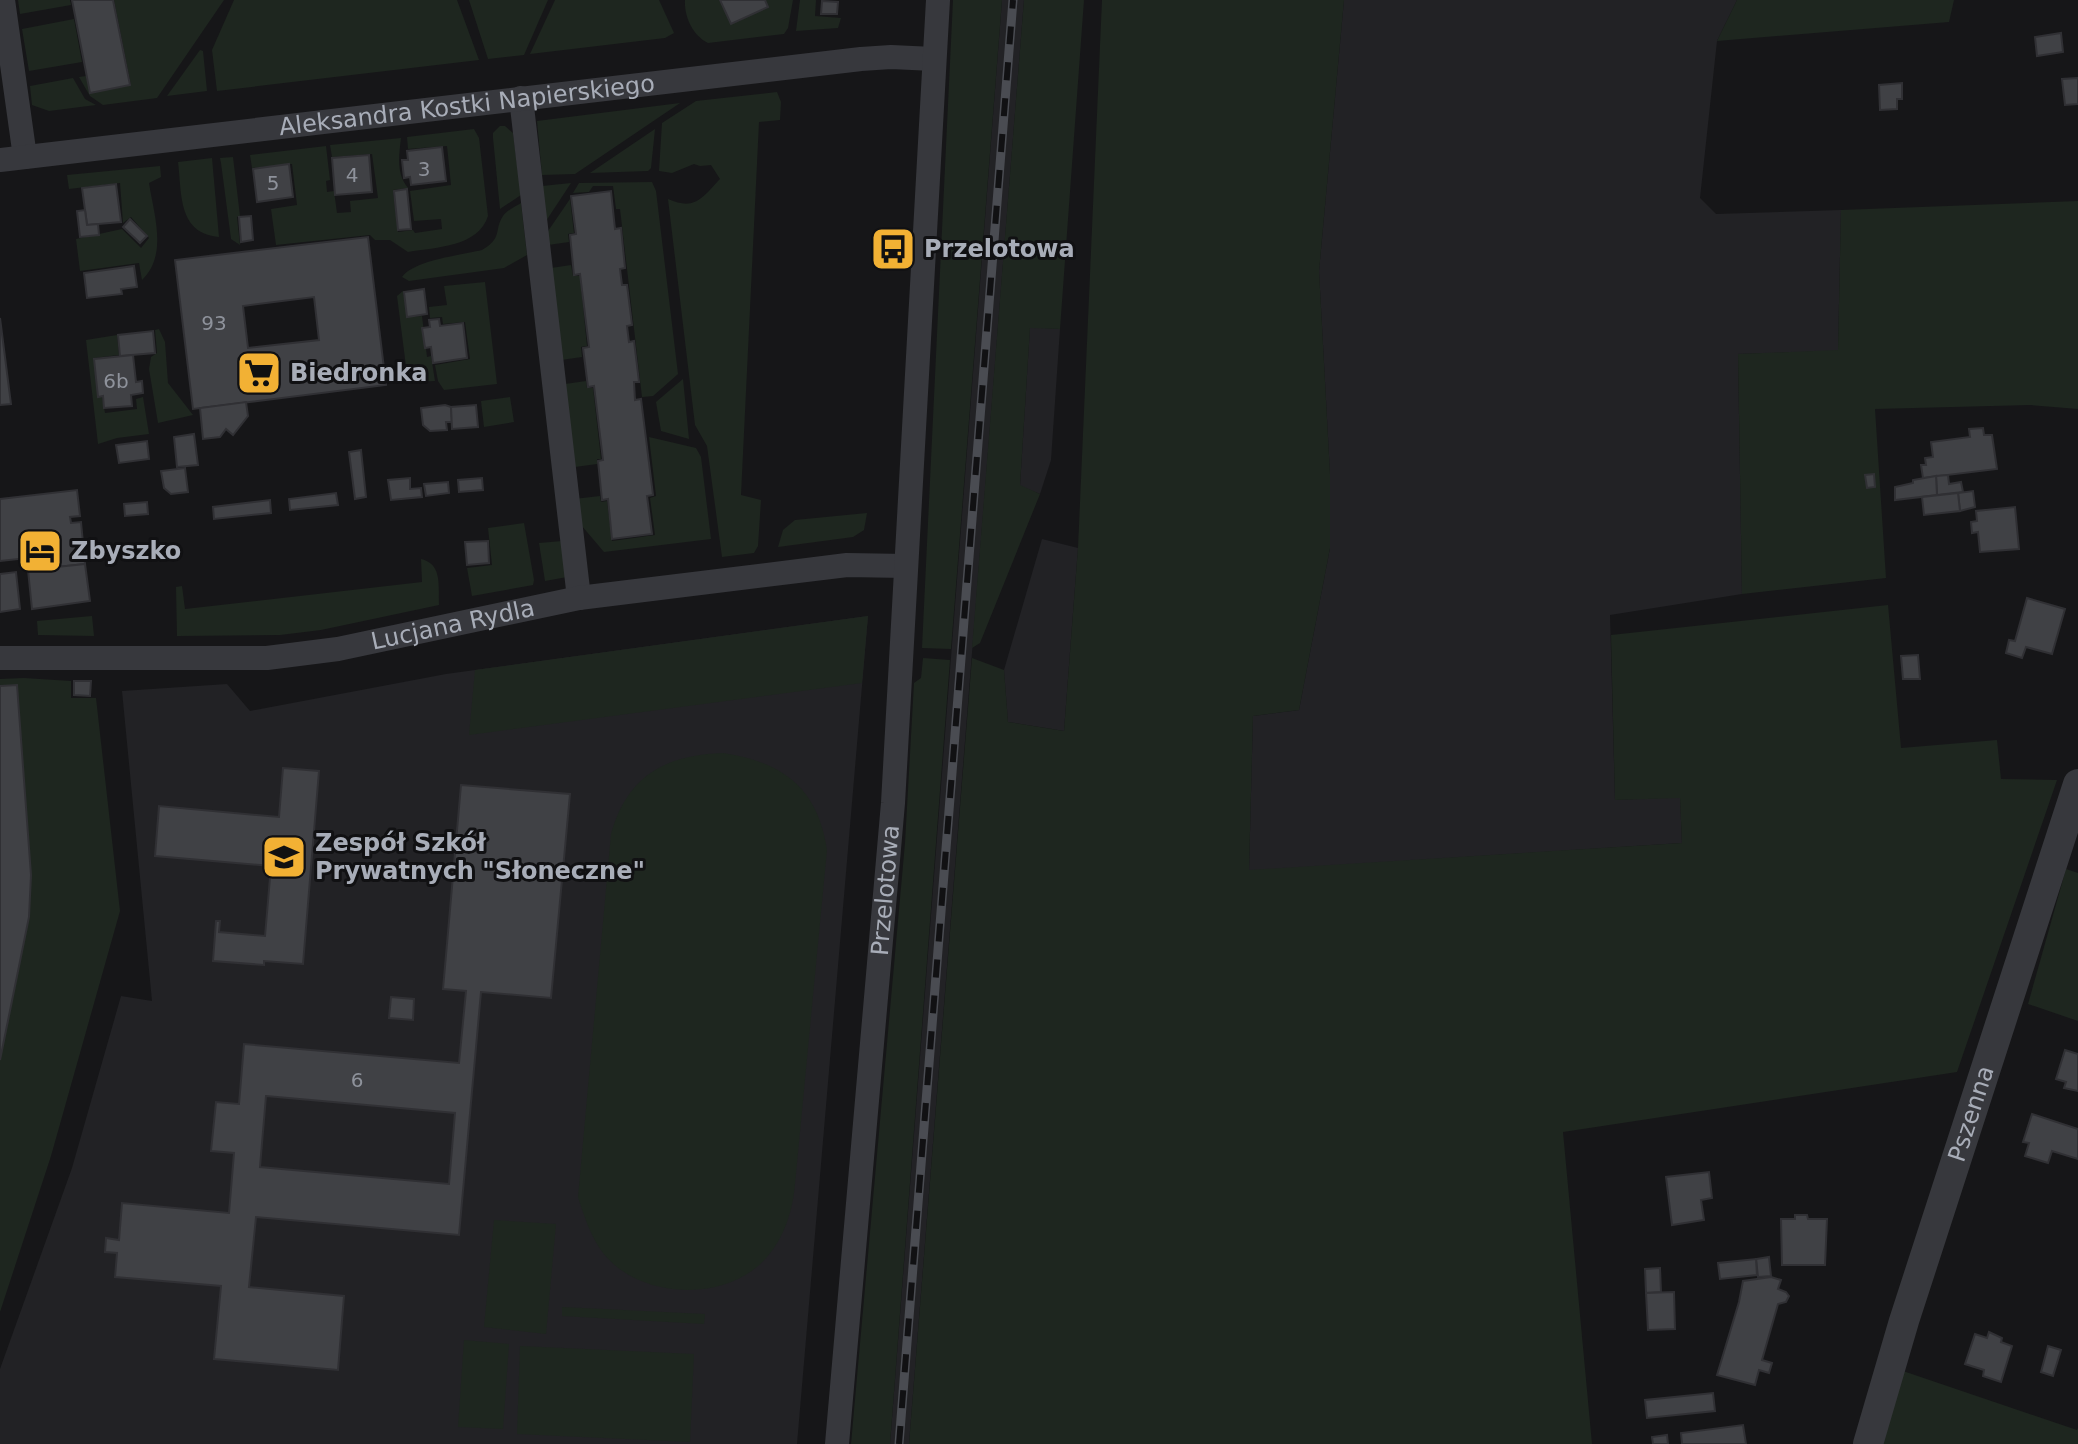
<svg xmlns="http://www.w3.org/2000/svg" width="2078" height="1444" viewBox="0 0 2078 1444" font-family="'DejaVu Sans',sans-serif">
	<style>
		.built { fill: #222225 }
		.green { fill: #1e261f }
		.building { fill: #404145; stroke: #303034; stroke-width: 2; fill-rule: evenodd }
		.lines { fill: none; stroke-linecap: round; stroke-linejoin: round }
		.minor { stroke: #37383d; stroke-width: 24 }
		.tertiary { stroke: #37383d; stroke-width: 30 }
		.rail-casing { stroke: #4a4c52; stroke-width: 9 }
		.rail { stroke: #111113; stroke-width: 6; stroke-dasharray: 18; stroke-linecap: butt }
		.labels { text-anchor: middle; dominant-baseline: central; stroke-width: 6; stroke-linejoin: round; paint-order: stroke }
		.number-label { font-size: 20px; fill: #8e929b }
		.street-label { font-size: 24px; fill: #a8adb8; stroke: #111113 }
		.poi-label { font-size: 24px; font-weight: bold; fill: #a8adb8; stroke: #111113; text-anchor: start }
	</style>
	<rect width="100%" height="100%" fill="#161618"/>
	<g class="built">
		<polygon points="1002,0 1024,0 911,1419 909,1444 890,1444"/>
		<polygon points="1344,0 1737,0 1717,41 1700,198 1716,214 1841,210 1838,351 1738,354 1742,594 1610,615 1615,800 1680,797 1682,843 1249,871 1253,716 1299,710 1330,548 1330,474 1319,271"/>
		<polygon points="1030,327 1060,329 1051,460 1040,494 1020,486"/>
		<polygon points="1042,539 1078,548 1064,731 1008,722 1004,670"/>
		<polygon points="868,616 797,1444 0,1444 0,1369 72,1168 121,996 152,1001 122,691 227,684 250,711 446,674"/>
	</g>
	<g class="green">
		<polygon points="18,0 70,0 71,5 20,14"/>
		<polygon points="114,0 224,0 157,98 103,105 90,96 79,77 86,76 90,93 131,85"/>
		<polygon points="234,0 457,0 479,60 217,91 212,50"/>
		<polygon points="469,0 548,0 524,55 488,59"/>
		<polygon points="555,0 659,0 674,33 665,38 530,54"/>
		<path d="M 685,0 L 719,0 L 732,24 L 768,7 L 765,0 L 793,0 L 788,28 L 784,34 L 708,43 C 693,36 684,17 685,0 Z"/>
		<polygon points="800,0 816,0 815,16 841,18 838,28 796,31"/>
		<polygon points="953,0 1002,0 951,649 922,648"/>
		<polygon points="1024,0 1084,0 1060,329 1030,328 1020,485 1040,494 980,643 972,648"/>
		<polygon points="1102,0 1344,0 1319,271 1330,474 1330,548 1299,710 1253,716 1249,870 1682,843 1680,798 1615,800 1611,635 1888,605 1901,748 1997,740 2001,779 2057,780 1957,1072 1563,1132 1592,1444 909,1444 972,658 1004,670 1008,722 1064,731 1078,548"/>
		<polygon points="1737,0 1954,0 1949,22 1717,41"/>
		<polygon points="74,19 82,62 29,71 22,29"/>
		<polygon points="200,50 203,51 207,91 167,96"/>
		<polygon points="73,78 85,99 96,105 49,111 32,105 30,86"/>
		<path d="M 777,92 L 781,102 L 780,120 L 759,122 L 741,495 L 761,500 L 758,546 L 754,553 L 722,557 L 707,446 L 695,425 L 668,199 C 695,211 702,198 720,179 L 711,165 L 700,166 L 694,164 L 672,173 L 659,171 L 662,123 L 696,101 Z"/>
		<polygon points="680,103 575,174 542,175 537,121"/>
		<polygon points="500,126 505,126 513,133 521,195 500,209 493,138 493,133"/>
		<path d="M 474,129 L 479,138 L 488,216 C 478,247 437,247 408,252 L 390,240 L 375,240 L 370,235 L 276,245 L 271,209 L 297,205 L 292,164 L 252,168 L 250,155 L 326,146 L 330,180 L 326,181 L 327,192 L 334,191 L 337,213 L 351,212 L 350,201 L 378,198 L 372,154 L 332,157 L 330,145 L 401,138 C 399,155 396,174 408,188 L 393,190 L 398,232 L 413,230 L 415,233 L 442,229 L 441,219 L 414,221 L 410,191 L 451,185 L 447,146 L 408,149 L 407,137 Z"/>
		<polygon points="655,129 651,168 648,171 590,173"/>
		<polygon points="233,157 240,216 237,217 240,245 231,239 221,163 220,158"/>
		<path d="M 212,158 L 219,237 C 178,233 182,195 178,162 Z"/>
		<path d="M 160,166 L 161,177 L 149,183 C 154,215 168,255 142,280 L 139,263 L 80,271 L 76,239 L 122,229 L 141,248 L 149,238 L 131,217 L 123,223 L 120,183 L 69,189 L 67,175 Z"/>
		<polygon points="652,182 656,191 678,374 653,396 642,397 620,209 616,209 613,186 593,186 589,192 573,193 579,183"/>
		<polygon points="571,183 546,221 542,186"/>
		<polygon points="570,199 574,233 568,234 569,242 548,245 546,234"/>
		<polygon points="2078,201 2078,409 2030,405 1875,409 1886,578 1742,594 1738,354 1838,350 1841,210"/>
		<path d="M 521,203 L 527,255 L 504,268 L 409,281 L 402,277 C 414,260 462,255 482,250 C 503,238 494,229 503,216 C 506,211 516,206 521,203 Z"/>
		<polygon points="571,265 573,276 580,276 587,346 581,347 582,357 561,360 551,268"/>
		<polygon points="485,282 497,384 444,390 438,381 435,365 470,359 465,322 443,324 442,317 430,318 429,307 447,305 444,286"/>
		<polygon points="403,291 407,317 422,316 427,357 431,356 435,381 408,382 397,296"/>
		<polygon points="159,329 165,342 168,383 193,415 158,423 149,369 151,357 157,353 155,330"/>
		<polygon points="117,335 119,355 94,358 98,397 102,397 105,413 137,409 136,399 143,397 149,434 117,438 98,444 86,340"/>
		<polygon points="683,379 689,439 661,431 656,402"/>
		<polygon points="586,381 587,388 593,388 601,459 597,459 597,464 575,467 565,384"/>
		<polygon points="510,397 514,422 484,427 481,401"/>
		<polygon points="649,437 696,448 701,457 711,539 604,552 576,519 574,499 600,496 601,502 607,501 612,541 655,535 650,498 656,496"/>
		<polygon points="867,513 864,530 853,537 778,547 783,530 795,520"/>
		<polygon points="524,523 534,580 533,585 472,596 467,568 492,565 488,528"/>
		<polygon points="562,541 567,577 545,581 539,543"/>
		<path d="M 421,559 C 443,564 438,587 439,605 L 321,630 L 280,635 L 177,636 L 176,587 L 182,586 L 185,609 L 422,582 Z"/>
		<polygon points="92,616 94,636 38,635 37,621"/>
		<polygon points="868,616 862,683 469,735 475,670"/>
		<polygon points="923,658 950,660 890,1444 851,1444 905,843 914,683 921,678"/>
		<polygon points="24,678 71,681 71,698 96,698 120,911 51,1156 0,1312 0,1060 29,917 31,875 17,685 0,686 0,679"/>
		<path d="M 723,753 C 783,762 818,788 827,850 L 795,1184 C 793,1210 784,1238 767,1257 C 728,1303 640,1300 603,1253 C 591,1237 584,1216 578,1197 L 611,834 C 627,776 665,755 723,753 Z"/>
		<polygon points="2066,869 2078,873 2078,1021 2028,1004"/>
		<polygon points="494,1220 556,1224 546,1334 484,1327"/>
		<polygon points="562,1307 705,1314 704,1324 562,1316"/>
		<polygon points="464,1340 509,1344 503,1429 458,1427"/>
		<polygon points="520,1346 694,1354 690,1442 517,1434"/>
		<polygon points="1903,1371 2077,1430 2078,1428 2078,1444 1882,1444"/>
	</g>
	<g class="building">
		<polygon points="72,0 113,0 130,85 90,93"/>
		<polygon points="720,0 765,0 768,7 731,24"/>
		<polygon points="822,1 838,2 837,14 821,14"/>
		<polygon points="2061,33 2063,52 2037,56 2035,37"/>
		<polygon points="2078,78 2078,104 2065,105 2062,79"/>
		<polygon points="1902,83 1902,99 1897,99 1897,109 1880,110 1879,85"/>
		<polygon points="442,147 446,181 411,185 410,177 404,178 402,160 408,160 407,151"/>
		<polygon points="369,155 372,192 335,195 332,158"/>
		<polygon points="289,164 293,197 257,202 253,169"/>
		<polygon points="116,184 121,222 87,225 82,188"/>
		<polygon points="407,189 411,229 398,230 394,191"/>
		<polygon points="611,191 615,229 621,228 625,268 620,269 622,285 627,285 632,325 627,326 629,342 634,341 639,382 634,382 635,400 641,399 653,495 647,496 652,534 612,539 608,499 602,500 598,461 603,460 594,386 588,387 583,348 589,347 580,274 574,275 570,235 576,234 571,196"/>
		<polygon points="85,210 87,225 98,224 99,235 80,237 77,211"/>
		<polygon points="251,216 253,240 241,242 239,217"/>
		<polygon points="130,219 147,236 140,243 123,227"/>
		<path d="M 368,237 L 386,385 L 193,409 L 175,260 ZM 314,297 L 319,340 L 248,348 L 243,306 Z"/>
		<polygon points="134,266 137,287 121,289 122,294 87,298 84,273"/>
		<polygon points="424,289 427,314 407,317 404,292"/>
		<polygon points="0,318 11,404 0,405"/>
		<polygon points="439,319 440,326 463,323 467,358 433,363 431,347 425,348 422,328 430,327 429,320"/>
		<polygon points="153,331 155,353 120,356 118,335"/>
		<polygon points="133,355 136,382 142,381 143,393 131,395 132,406 104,408 103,396 98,397 94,359"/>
		<polygon points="246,402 248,416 233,435 226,429 220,437 203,439 200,408"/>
		<polygon points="445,405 451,407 452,422 446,422 447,430 430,431 423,425 421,408"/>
		<polygon points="476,405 478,427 452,429 451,407"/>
		<polygon points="1983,428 1984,435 1992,435 1997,469 1923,478 1921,465 1926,465 1925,458 1933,457 1931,442 1970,437 1969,429"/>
		<polygon points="194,434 198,465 177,467 174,437"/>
		<polygon points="147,441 149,459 119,463 116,445"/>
		<polygon points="361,450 366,497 355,499 349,452"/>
		<polygon points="185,468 188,492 171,494 164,488 161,471"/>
		<polygon points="1874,474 1875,487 1867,488 1865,475"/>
		<polygon points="1948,475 1949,484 1961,482 1963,492 1937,495 1936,476"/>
		<polygon points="1936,476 1937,495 1895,500 1895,487 1913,483 1913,480"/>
		<polygon points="410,478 410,489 421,488 422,497 391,500 388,480"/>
		<polygon points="482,478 483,490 459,492 458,480"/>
		<polygon points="448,482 449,493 426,496 424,484"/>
		<polygon points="77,490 80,516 70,517 71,523 81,522 85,564 28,570 27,558 0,561 0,499"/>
		<polygon points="1973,491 1975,507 1960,511 1958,493"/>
		<polygon points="336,493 338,505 290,510 289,499"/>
		<polygon points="1958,493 1960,511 1924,515 1922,497"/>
		<polygon points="270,500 271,513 214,519 213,507"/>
		<polygon points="147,502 148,514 125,516 124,504"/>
		<polygon points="2015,507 2019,549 1980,552 1978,532 1972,533 1971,522 1977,521 1976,511"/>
		<polygon points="488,541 489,563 467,565 465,542"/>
		<polygon points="85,564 90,601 32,609 28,570"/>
		<polygon points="16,572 20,609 0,612 0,574"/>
		<polygon points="2027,598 2065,609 2052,654 2026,647 2022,658 2006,653 2009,640 2015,641"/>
		<polygon points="1918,655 1920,679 1903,679 1901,656"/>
		<polygon points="74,681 91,681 90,696 74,695"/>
		<polygon points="17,685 31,875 29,917 0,1060 0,686"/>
		<polygon points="283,768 319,771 303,964 264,961 264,965 213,961 216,921 220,921 219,932 265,936 271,866 155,856 159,806 279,817"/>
		<path d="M 461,785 L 570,794 L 551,998 L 481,992 L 459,1235 L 256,1217 L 249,1287 L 344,1296 L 338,1370 L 214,1359 L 221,1286 L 115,1277 L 117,1253 L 105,1252 L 106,1238 L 119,1240 L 122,1203 L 229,1213 L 234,1153 L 211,1151 L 216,1102 L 239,1104 L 244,1044 L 459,1063 L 466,991 L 443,989 ZM 266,1096 L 455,1113 L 449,1184 L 260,1167 Z"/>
		<polygon points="391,997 414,999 413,1020 389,1018"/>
		<polygon points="2065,1050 2078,1054 2078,1091 2064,1088 2066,1082 2056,1079"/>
		<polygon points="2032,1114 2078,1129 2078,1159 2052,1151 2048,1163 2025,1156 2029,1143 2023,1142"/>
		<polygon points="1709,1172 1712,1198 1701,1200 1704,1220 1672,1225 1666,1177"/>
		<polygon points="1795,1215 1807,1215 1808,1219 1827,1219 1825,1265 1782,1265 1781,1219 1795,1219"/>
		<polygon points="1769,1257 1771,1276 1758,1277 1756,1259"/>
		<polygon points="1756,1259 1757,1275 1720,1279 1718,1263"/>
		<polygon points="1660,1268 1661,1292 1646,1293 1645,1269"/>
		<polygon points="1771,1277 1781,1280 1778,1289 1786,1292 1789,1296 1786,1302 1778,1304 1762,1360 1772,1363 1769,1373 1759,1370 1755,1385 1717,1375 1739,1302 1743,1281"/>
		<polygon points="1674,1292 1675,1329 1648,1330 1646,1293"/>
		<polygon points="1989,1332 2002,1338 2001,1342 2012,1346 2001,1382 1983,1376 1984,1370 1965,1364 1975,1334 1987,1338"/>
		<polygon points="2048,1346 2061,1350 2053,1376 2041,1372"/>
		<polygon points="1713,1393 1715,1411 1647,1418 1645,1400"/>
		<polygon points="1743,1425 1746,1444 1682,1444 1681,1433"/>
		<polygon points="1667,1435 1668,1444 1653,1444 1652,1437"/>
	</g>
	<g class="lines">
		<g class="minor">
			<polyline points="3,0 25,157"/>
			<polyline points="521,98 579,598"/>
			<path id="s1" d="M 0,160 L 861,59 L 891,57 L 934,59"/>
			<path id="s2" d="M 0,658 L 267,658 L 338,649 L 579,598 L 847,565 L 906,566"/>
			<path id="s3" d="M 837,1444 L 893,803 L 938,0"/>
		</g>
		<path class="tertiary" id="s4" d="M 1868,1444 L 1904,1321 L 2078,784"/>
		<g class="rail-casing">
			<polyline id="rail" points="899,1444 1013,0"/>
		</g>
		<use href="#rail" class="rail"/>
	</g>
	<defs>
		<g id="bus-square" transform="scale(2.3)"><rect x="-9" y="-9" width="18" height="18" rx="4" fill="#f2b134" stroke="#111113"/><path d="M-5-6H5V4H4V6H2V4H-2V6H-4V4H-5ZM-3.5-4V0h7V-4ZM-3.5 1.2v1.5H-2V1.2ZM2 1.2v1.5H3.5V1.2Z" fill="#111"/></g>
		<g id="supermarket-square" transform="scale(2.3)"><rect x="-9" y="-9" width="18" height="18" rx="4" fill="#f2b134" stroke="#111113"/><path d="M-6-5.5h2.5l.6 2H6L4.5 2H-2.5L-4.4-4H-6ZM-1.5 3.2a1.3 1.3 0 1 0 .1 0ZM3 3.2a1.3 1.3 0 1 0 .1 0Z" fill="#111"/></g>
		<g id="hotel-square" transform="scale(2.3)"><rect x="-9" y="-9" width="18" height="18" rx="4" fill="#f2b134" stroke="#111113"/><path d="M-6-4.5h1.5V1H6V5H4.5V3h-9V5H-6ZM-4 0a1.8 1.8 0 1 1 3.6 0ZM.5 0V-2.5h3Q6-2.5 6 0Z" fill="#111"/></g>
		<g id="school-square" transform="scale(2.3)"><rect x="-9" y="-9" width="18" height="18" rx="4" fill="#f2b134" stroke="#111113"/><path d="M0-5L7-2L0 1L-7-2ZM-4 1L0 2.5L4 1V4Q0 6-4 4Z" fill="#111"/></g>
	</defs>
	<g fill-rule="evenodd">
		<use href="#bus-square" x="893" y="249"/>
		<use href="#supermarket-square" x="259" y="373"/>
		<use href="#hotel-square" x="40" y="551"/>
		<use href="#school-square" x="284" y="857"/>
	</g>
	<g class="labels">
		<g class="number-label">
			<text x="424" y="169">3</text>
			<text x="352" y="175">4</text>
			<text x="273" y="183">5</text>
			<text x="214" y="323">93</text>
			<text x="116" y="381">6b</text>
			<text x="357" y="1080">6</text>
		</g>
		<g class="street-label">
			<text stroke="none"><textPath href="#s1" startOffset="470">Aleksandra Kostki Napierskiego</textPath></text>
			<text stroke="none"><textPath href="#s2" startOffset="456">Lucjana Rydla</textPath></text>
			<text stroke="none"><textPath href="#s3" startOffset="556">Przelotowa</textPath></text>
			<text stroke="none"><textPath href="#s4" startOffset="346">Pszenna</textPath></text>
		</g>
		<g class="poi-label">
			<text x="924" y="249">Przelotowa</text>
			<text x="290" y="373">Biedronka</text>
			<text x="71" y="551">Zbyszko</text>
			<text x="315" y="843">Zespół Szkół<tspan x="315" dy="28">Prywatnych "Słoneczne"</tspan></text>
		</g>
	</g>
</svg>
